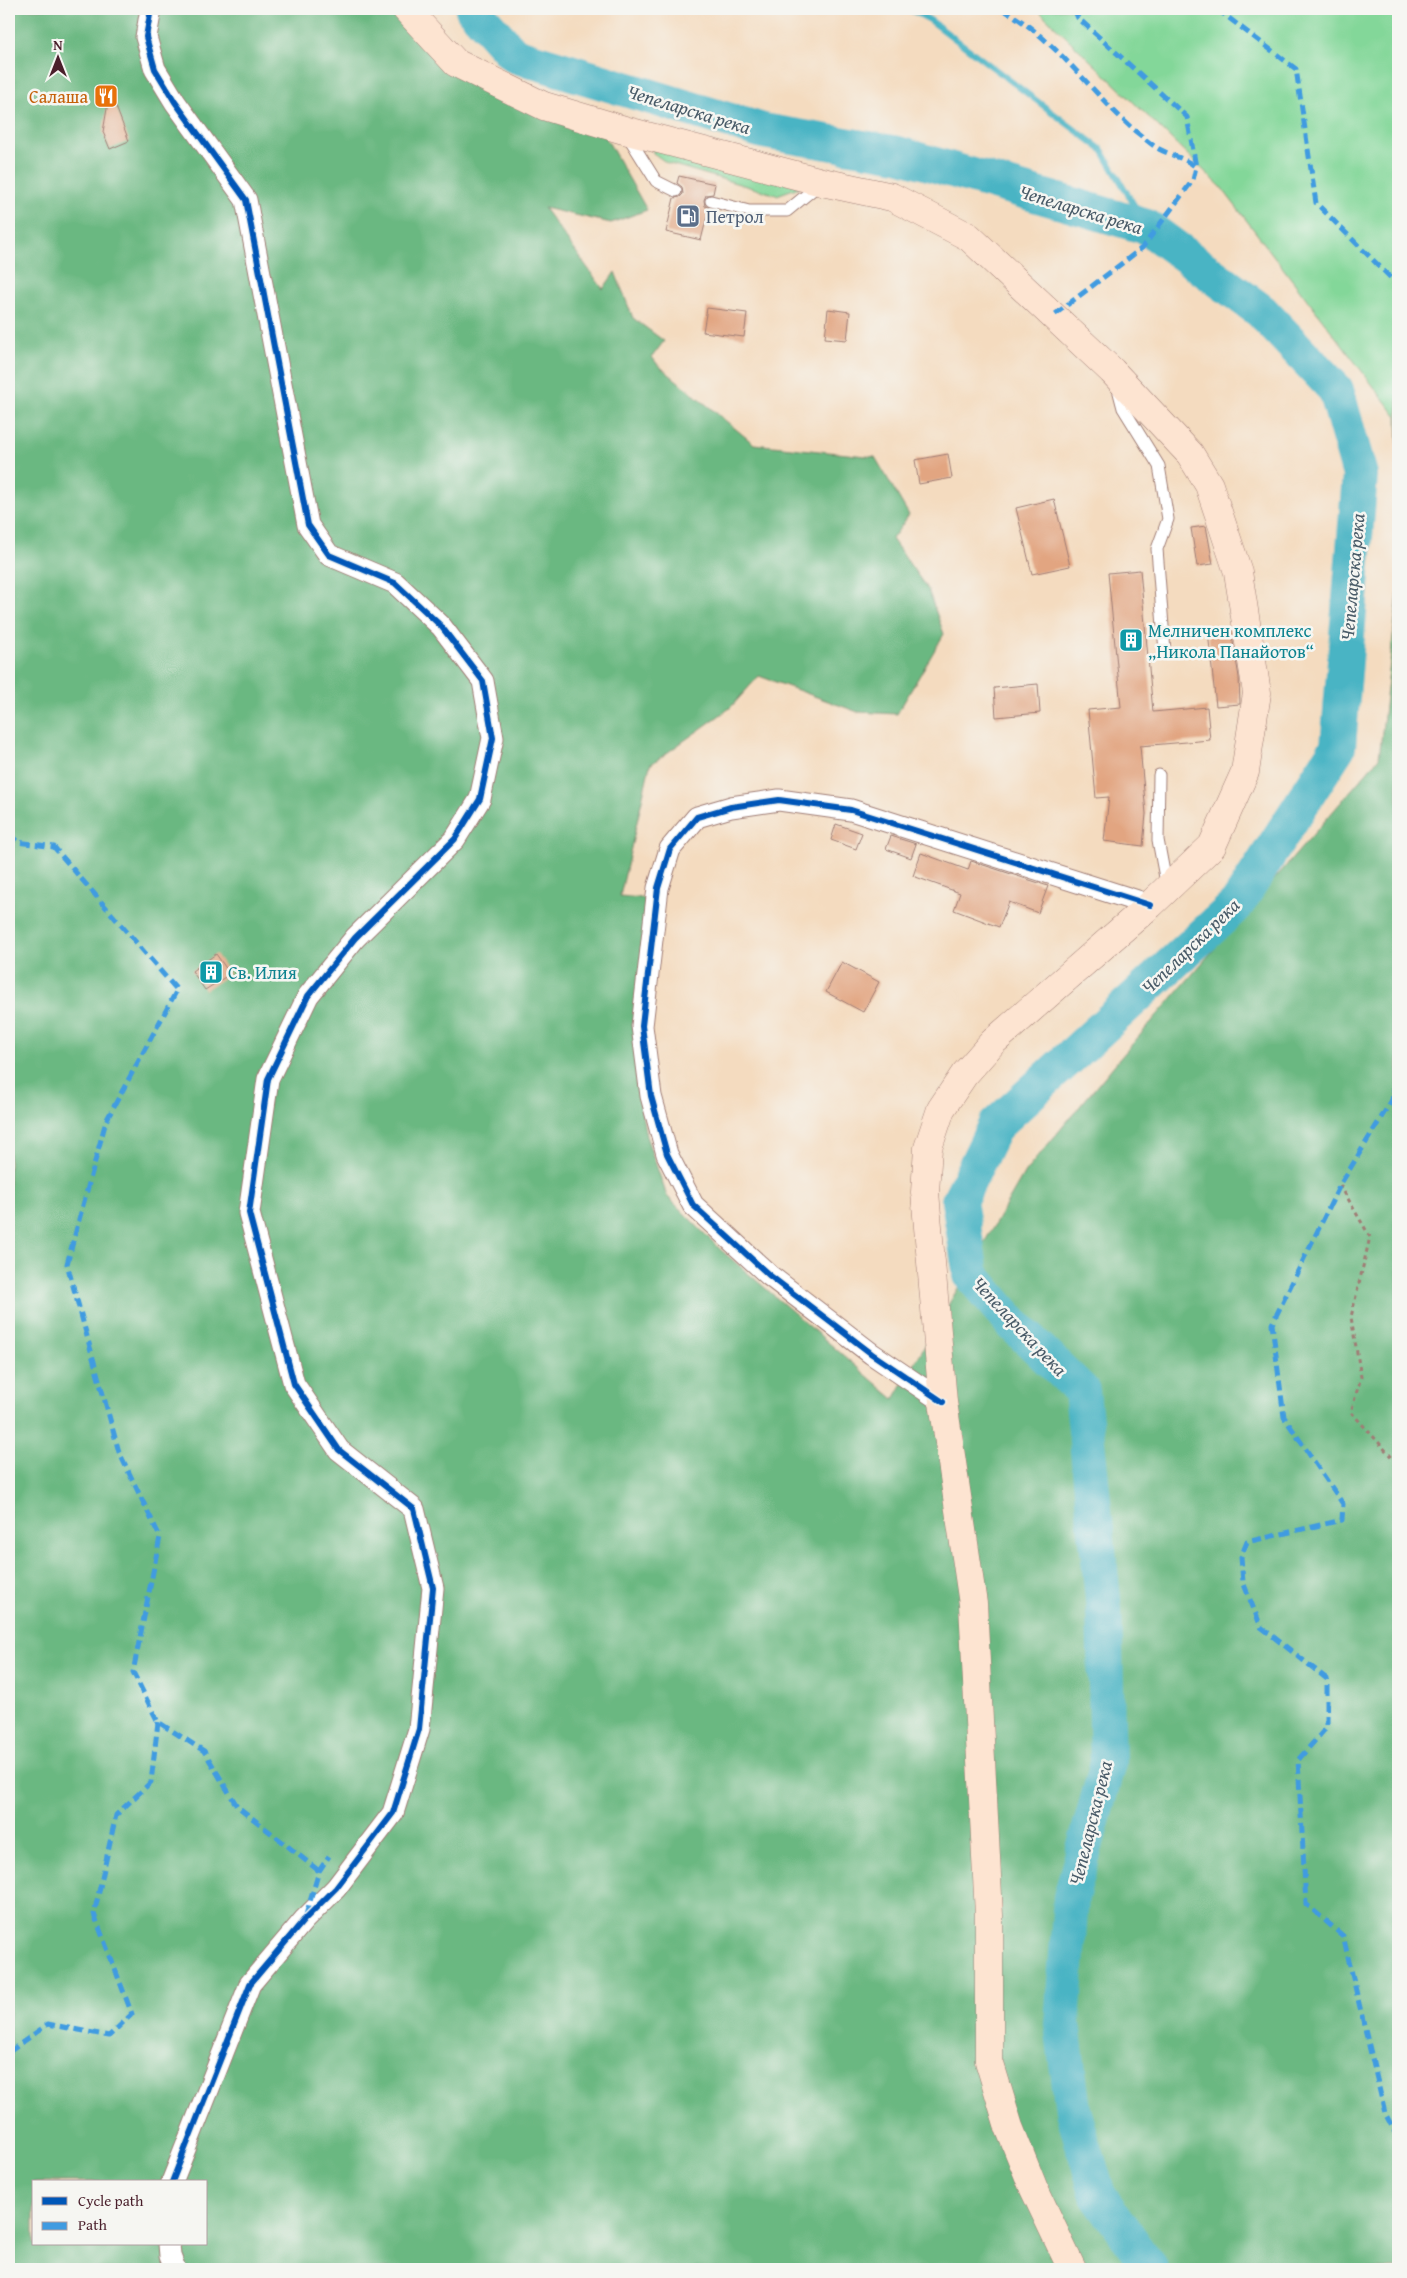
<svg xmlns="http://www.w3.org/2000/svg" width="1407" height="2278" viewBox="0 0 1407 2278" font-family="'Gentium Book Plus',serif">
	<style>
		.green { fill: #83d799; stroke: #667b62 }
		.forest { fill: #6ab881; stroke: #5a6c56; fill-rule: evenodd }
		.lines { fill: none; stroke-linecap: round; stroke-linejoin: round }
		.stream { stroke: #48b4c4; stroke-width: 6 }
		.river { stroke: #48b4c4; stroke-width: 36 }
		.building { fill: #e2a581 }
		.service-casing { stroke: #9f7d75; stroke-width: 13 }
		.minor-casing { stroke: #9f7d75; stroke-width: 23 }
		.secondary-casing { stroke: #9f7d75; stroke-width: 29 }
		.path { stroke: #9f7d75; stroke-width: 3; stroke-dasharray: 4 4; stroke-linecap: butt }
		.service { stroke: #fff; stroke-width: 11 }
		.minor { stroke: #fff; stroke-width: 21 }
		.secondary { stroke: #fde4d1; stroke-width: 28 }
		.quiet { stroke: #409be1; stroke-width: 5; stroke-dasharray: 10 5; stroke-linecap: butt }
		.cycleway-casing { stroke: #f6f6f2; stroke-width: 9 }
		.cycleway { stroke: #0057b8; stroke-width: 6 }
		.labels { text-anchor: middle; dominant-baseline: central; stroke-width: 5; stroke-linejoin: round; paint-order: stroke }
		.food-label { font-size: 18px; fill: #c56008; stroke: #f6f6f2; text-anchor: end }
		.service-label { font-size: 18px; fill: #4e5e75; stroke: #f6f6f2; text-anchor: start }
		.culture-label { font-size: 18px; fill: #0d838f; stroke: #f6f6f2; text-anchor: start }
		.water-label { font-size: 19px; font-style: italic; fill: #495b68; stroke: #f6f6f2 }
	</style>
	<rect width="100%" height="100%" fill="#f6f6f2"/>
	<filter id="ink" filterUnits="userSpaceOnUse"><feTurbulence type="fractalNoise" baseFrequency=".02" numOctaves="2"/><feDisplacementMap in="SourceGraphic" scale="10" xChannelSelector="R" yChannelSelector="G"/><feConvolveMatrix kernelMatrix="1 2 1 2 8 2 1 2 1" color-interpolation-filters="sRGB"/></filter>
	<filter id="wash" filterUnits="userSpaceOnUse"><feTurbulence type="fractalNoise" baseFrequency=".0096" numOctaves="4" result="noise"/><feDisplacementMap in="SourceGraphic" scale="20" xChannelSelector="R" yChannelSelector="G"/><feGaussianBlur stdDeviation="1.12" result="paint"/><feColorMatrix in="noise" values="0 0 0 0 0 0 0 0 0 0 0 0 0 0 0 0 0 1.4 0 .05"/><feComposite in="paint" operator="in"/></filter>
	<g filter="url(#wash)">
		<rect width="100%" height="100%" fill="#f4dbbf"/>
		<g class="green">
			<polygon points="1037,9 1398,9 1398,448 1397,417 1221,187"/>
			<polygon points="651,136 799,187 777,195 667,163 653,153"/>
		</g>
		<path class="forest" d="M 9,9 L 399,9 L 420,37 L 602,131 L 647,210 L 611,223 L 544,208 L 603,289 L 615,272 L 633,318 L 664,341 L 652,357 L 658,365 L 754,444 L 875,457 L 909,515 L 892,539 L 928,590 L 944,634 L 897,714 L 858,712 L 759,676 L 730,708 L 650,765 L 620,896 L 652,899 L 637,1024 L 636,1083 L 646,1136 L 667,1196 L 721,1250 L 894,1399 L 1025,1172 L 1115,1064 L 1379,758 L 1398,593 L 1398,2269 L 9,2269 ZM 34,2182 L 206,2182 L 206,2244 L 34,2244 Z"/>
		<g class="lines">
			<polyline class="stream" points="909,9 930,20 1102,150 1147,227"/>
			<polyline class="river" points="473,9 514,55 763,131 898,154 1147,227 1261,311 1336,390 1360,475 1338,747 1237,904 995,1126 959,1201 971,1275 1011,1322 1082,1391 1104,1609 1108,1763 1071,1897 1062,2024 1073,2110 1098,2195 1151,2269"/>
		</g>
		<g id="blocks">
			<g class="building">
				<polygon points="110,91 129,141 110,149 103,132"/>
				<polygon points="679,176 715,184 713,194 706,195 704,200 705,206 709,208 701,240 666,232 674,198 680,197 683,194 682,187 677,183"/>
				<polygon points="707,308 747,313 744,337 703,332"/>
				<polygon points="828,309 850,312 847,340 825,338"/>
				<polygon points="948,454 952,478 919,484 915,460"/>
				<polygon points="1054,499 1070,566 1032,574 1016,508"/>
				<polygon points="1206,526 1213,564 1197,566 1191,528"/>
				<polygon points="1140,570 1153,712 1207,707 1210,740 1140,746 1146,814 1143,846 1104,841 1109,797 1096,798 1088,710 1121,707 1108,573"/>
				<polygon points="1231,630 1239,677 1240,704 1216,706 1208,632"/>
				<polygon points="1038,684 1040,713 996,717 994,688"/>
				<polygon points="836,824 862,833 856,849 831,840"/>
				<polygon points="891,836 916,844 911,858 886,849"/>
				<polygon points="921,853 968,870 971,861 1048,886 1038,913 1009,902 999,927 954,910 960,893 913,876"/>
				<polygon points="216,954 230,974 205,990 192,971"/>
				<polygon points="842,962 879,982 863,1012 826,992"/>
			</g>
		</g>
	</g>
	<g filter="url(#ink)">
		<use href="#blocks" fill-opacity="0" stroke="#9f7d75" stroke-width="1"/>
		<g class="lines">
			<g class="service-casing">
				<g id="service">
					<polyline points="626,133 656,181 676,191"/>
					<polyline points="711,201 749,211 787,211 821,183"/>
					<polyline points="1117,385 1123,408 1159,466 1168,519 1157,549 1165,652"/>
					<polyline points="1159,775 1158,840 1167,888"/>
				</g>
			</g>
			<g class="minor-casing">
				<g id="minor">
					<polyline points="151,9 146,37 155,69 175,102 246,200 308,525 329,555 395,583 441,626 483,681 493,738 480,799 455,839 355,938 308,996 268,1079 249,1213 294,1384 339,1450 414,1509 433,1588 419,1729 393,1813 336,1888 304,1920 250,1984 172,2182"/>
					<polyline points="943,1402 872,1354 769,1275 693,1205 667,1154 651,1096 642,1026 658,888 670,849 697,817 731,807 779,800 851,810 1150,905"/>
					<polyline points="169,2244 170,2256 175,2269"/>
				</g>
			</g>
			<g class="secondary-casing">
				<polyline id="secondary" points="406,9 456,63 544,106 624,130 822,182 892,197 969,237 1112,371 1190,454 1209,485 1238,572 1257,693 1245,772 1212,846 1150,905 993,1042 964,1075 941,1109 928,1148 925,1192 943,1402 973,1604 989,1915 989,2061 1009,2127 1034,2189 1072,2269"/>
			</g>
			<polyline class="path" points="1340,1185 1370,1237 1351,1317 1361,1377 1351,1412 1398,1464"/>
			<use href="#service" class="service"/>
			<use href="#minor" class="minor"/>
			<use href="#secondary" class="secondary"/>
			<g class="quiet">
				<path d="M 1002,9 C 1055,38 1089,90 1134,130 C 1142,136 1150,144 1159,149 C 1172,156 1183,157 1196,167 L 1193,180 L 1142,248 L 1054,315"/>
				<polyline points="1074,9 1078,18 1187,117 1196,167"/>
				<polyline points="1217,9 1296,69 1316,203 1398,285"/>
				<polyline points="9,834 18,842 54,847 177,990 106,1121 67,1264 119,1452 160,1537 133,1672 158,1722 204,1751 237,1806 319,1871"/>
				<polyline points="1398,1067 1392,1100 1340,1185 1272,1324 1284,1417 1343,1504 1342,1520 1247,1542 1241,1557 1243,1582 1261,1627 1327,1679 1327,1727 1298,1760 1306,1904 1343,1936 1385,2113 1398,2138"/>
				<polyline points="306,1915 319,1871 329,1856"/>
				<polyline points="9,2052 48,2024 109,2036 132,2014 94,1914 116,1815 151,1782 158,1722"/>
			</g>
			<g class="cycleway-casing">
				<g id="cycleway">
					<polyline points="151,9 146,37 155,69 175,102 246,200 308,525 329,555 395,583 441,626 483,681 493,738 480,799 455,839 355,938 308,996 268,1079 249,1213 294,1384 339,1450 414,1509 433,1588 419,1729 393,1813 336,1888 304,1920 250,1984 172,2182"/>
					<polyline points="943,1402 872,1354 769,1275 693,1205 667,1154 651,1096 642,1026 658,888 670,849 697,817 731,807 779,800 851,810 1150,905"/>
				</g>
			</g>
			<use href="#cycleway" class="cycleway"/>
		</g>
	</g>
	<defs>
		<g id="restaurant-square" transform="scale(1.25)"><rect x="-9" y="-9" width="18" height="18" rx="4" fill="#e8710a" stroke="#f6f6f2"/><path d="M-5-6h1v4h1v-4h1v4h1v-4h1v5L-1.5 .5V6h-2V.5L-5-1ZM5-6V6H3V1.5H1.5Q1.5-4 5-6Z" fill="#fff"/></g>
		<g id="fuel-square" transform="scale(1.25)"><rect x="-9" y="-9" width="18" height="18" rx="4" fill="#5c6f8a" stroke="#f6f6f2"/><path d="M-5.5-6h7V0h2V4h1.3V-2.5L3-4.5l.8-.8L6-3V5H2.5V1h-1V6h-7ZM-4.2-4.7v3.2H.2V-4.7Z" fill="#fff"/></g>
		<g id="building-square" transform="scale(1.25)"><rect x="-9" y="-9" width="18" height="18" rx="4" fill="#0f9aa8" stroke="#f6f6f2"/><path d="M-4-6H4V6H1V3H-1V6H-4ZM-2.5-4.3h1.7v1.8h-1.7ZM.8-4.3h1.7v1.8H.8ZM-2.5-1h1.7V.8h-1.7ZM.8-1h1.7V.8H.8Z" fill="#fff"/></g>
	</defs>
	<g fill-rule="evenodd">
		<use href="#restaurant-square" x="106" y="96"/>
		<use href="#fuel-square" x="688" y="216"/>
		<use href="#building-square" x="1131" y="640"/>
		<use href="#building-square" x="211" y="972"/>
	</g>
	<g class="labels">
		<g class="food-label">
			<text x="88" y="96">Салаша</text>
		</g>
		<g class="service-label">
			<text x="706" y="216">Петрол</text>
		</g>
		<g class="culture-label">
			<text x="1148" y="630">Мелничен комплекс<tspan x="1148" dy="21">„Никола Панайотов“</tspan></text>
			<text x="228" y="972">Св. Илия</text>
		</g>
		<g class="water-label">
			<text transform="translate(689 109) rotate(17)">Чепеларска река</text>
			<text transform="translate(1081 209) rotate(17)">Чепеларска река</text>
			<text transform="translate(1352 577) rotate(-85)">Чепеларска река</text>
			<text transform="translate(1190 946) rotate(-44)">Чепеларска река</text>
			<text transform="translate(1020 1326) rotate(47)">Чепеларска река</text>
			<text transform="translate(1090 1823) rotate(-76)">Чепеларска река</text>
		</g>
	</g>
	<rect width="1407" height="2278" fill="none" stroke="#f6f6f2" stroke-width="30"/>
	<rect x="32" y="2180" width="175" height="65" fill="#f6f6f2" stroke="#b1a0a2"/>
	<rect x="42" y="2197" width="25" height="8" fill="#0057b8" stroke="#b1a0a2"/>
	<text x="78" y="2206" font-size="15" fill="#4a1f2b">Cycle path</text>
	<rect x="42" y="2222" width="25" height="8" fill="#409be1" stroke="#b1a0a2"/>
	<text x="78" y="2230" font-size="15" fill="#4a1f2b">Path</text>
	<g transform="translate(58 58)" stroke="#f6f6f2" stroke-width="4" paint-order="stroke">
	<path d="M0-4L9 19L0 12L-9 19Z" fill="#4a1f2b"/>
	<text y="-8" font-size="14" font-weight="bold" text-anchor="middle" fill="#4a1f2b">N</text>
	</g>
</svg>
